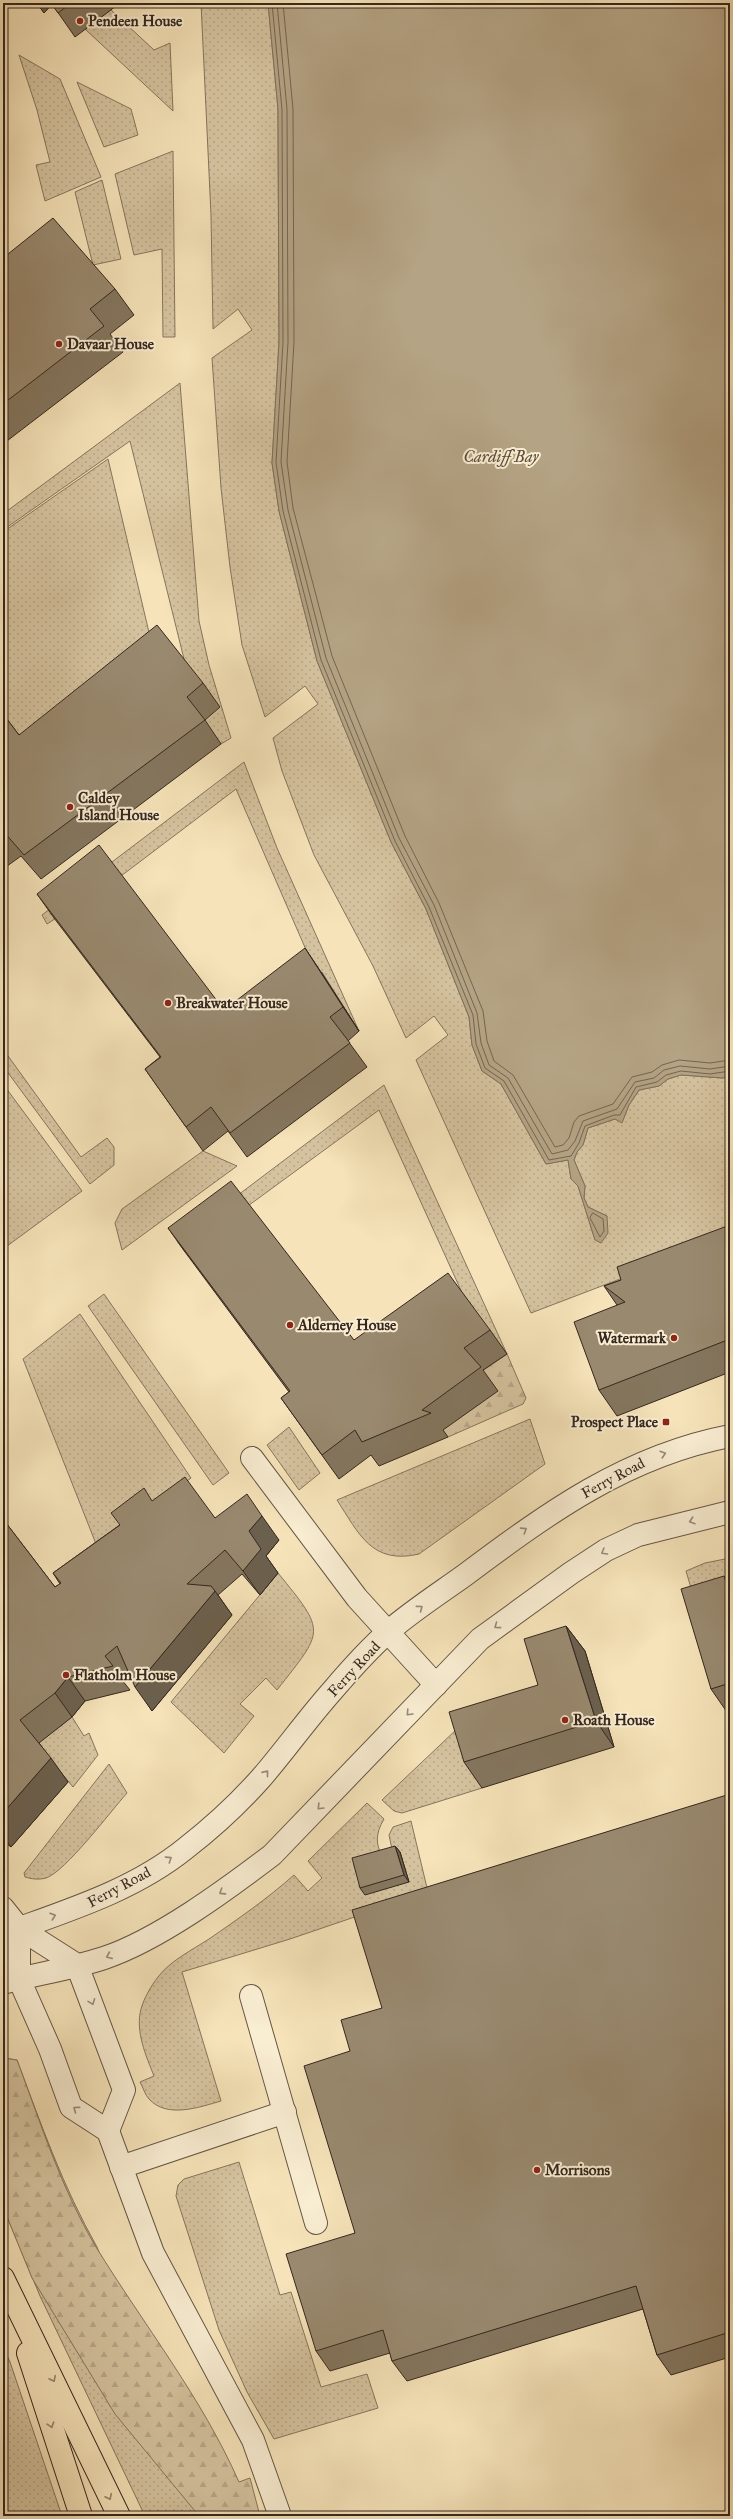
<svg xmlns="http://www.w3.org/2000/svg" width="733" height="2519" viewBox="0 0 733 2519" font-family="'IM FELL Great Primer',serif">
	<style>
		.grass { fill: url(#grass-dots); stroke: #85755e }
		.forest { fill: url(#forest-firs); stroke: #85755e }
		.water { fill: #b4a384; stroke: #81715b }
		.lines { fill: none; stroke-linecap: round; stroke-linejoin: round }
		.shore { stroke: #746551; stroke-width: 1 }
		.service-casing { stroke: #655645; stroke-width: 24 }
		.minor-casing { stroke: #655645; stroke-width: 24 }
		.primary-casing { stroke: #35271e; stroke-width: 24 }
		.service { stroke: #f9edd2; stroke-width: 22 }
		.minor { stroke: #f9edd2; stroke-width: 22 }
		.primary { stroke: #f6e3b9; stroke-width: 22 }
		.wall { fill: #84765f; stroke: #35271e }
		.shaded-wall { fill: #6b604e; stroke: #35271e }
		.building { fill: #99896f; stroke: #35271e }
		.oneway { stroke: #978a78 }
		.oneway2 { stroke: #96856c }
		.poi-dot { fill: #8f2418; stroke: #f9edd2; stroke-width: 1.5 }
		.labels { text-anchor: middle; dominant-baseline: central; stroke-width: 4; stroke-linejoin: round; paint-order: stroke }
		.poi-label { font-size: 15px; font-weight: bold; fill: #35271e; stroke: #f9edd2; text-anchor: start }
		.street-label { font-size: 15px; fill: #35271e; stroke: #f9edd2 }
		.water-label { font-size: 16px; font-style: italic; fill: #5b4c3d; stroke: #f9edd2 }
	</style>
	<defs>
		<pattern id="grass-dots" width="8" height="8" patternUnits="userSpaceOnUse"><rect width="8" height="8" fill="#d5c39f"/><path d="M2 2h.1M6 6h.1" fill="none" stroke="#b7a888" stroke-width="1.8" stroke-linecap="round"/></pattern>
		<pattern id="forest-firs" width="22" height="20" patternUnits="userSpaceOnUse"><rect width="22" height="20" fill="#d5c39f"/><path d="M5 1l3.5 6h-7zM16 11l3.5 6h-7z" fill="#b7a888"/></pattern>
	</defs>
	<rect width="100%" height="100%" fill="#f6e3b9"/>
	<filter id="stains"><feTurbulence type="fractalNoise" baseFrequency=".005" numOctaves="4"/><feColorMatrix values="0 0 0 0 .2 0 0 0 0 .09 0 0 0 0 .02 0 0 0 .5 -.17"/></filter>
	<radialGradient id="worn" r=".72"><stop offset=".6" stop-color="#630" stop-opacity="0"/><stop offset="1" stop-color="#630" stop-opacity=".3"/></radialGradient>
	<g class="grass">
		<polygon points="201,3 268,3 278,109 279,342 272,463 279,511 317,661 391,842 426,909 469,1017 472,1045 482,1071 501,1084 546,1164 568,1160 571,1179 578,1186 595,1240 607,1216 588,1207 584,1198 585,1186 574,1160 577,1152 583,1145 588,1128 615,1119 622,1122 629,1105 639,1090 659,1086 668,1079 681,1075 723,1078 730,1075 730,1237 531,1313 416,1060 448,1035 434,1016 406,1038 373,966 314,855 282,771 273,738 318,704 305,686 265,717 242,645 230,567 221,488 212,358 252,330 238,309 213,329 211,215"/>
		<polygon points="111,10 154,50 170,43 173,111 85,29"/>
		<polygon points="19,55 60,79 101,177 45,201 36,165 50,162 37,110"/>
		<polygon points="77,82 131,109 138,135 104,147"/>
		<polygon points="173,151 175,337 163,337 162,249 134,255 115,174"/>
		<polygon points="102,180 121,259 93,265 75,192"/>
		<polygon points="180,383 199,621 209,665 231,738 221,744 204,721 185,663 130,441 3,530 3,514"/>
		<polygon points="108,459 156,662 35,759 3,714 3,532"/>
		<polygon points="244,762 277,848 359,1031 322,972 317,975 236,789 121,876 47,924 42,915"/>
		<polygon points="3,1049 81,1157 107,1138 114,1147 114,1165 90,1184 3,1066"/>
		<polygon points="3,1084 82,1191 3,1249"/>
		<polygon points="384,1085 507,1354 464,1297 379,1110 185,1252 177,1241"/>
		<polygon points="203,1151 237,1166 122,1250 115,1223 122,1209"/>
		<polygon points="104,1294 229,1473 213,1485 88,1306"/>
		<polygon points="80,1314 191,1478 98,1549 23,1359"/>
		<path d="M 530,1419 L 545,1464 L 419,1554 C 372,1565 359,1534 337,1500 Z"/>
		<polygon points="289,1427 320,1473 299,1490 267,1445"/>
		<polygon points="730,1558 730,1606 699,1615 686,1571 705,1563"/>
		<path d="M 278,1573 C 327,1633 324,1630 277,1690 L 266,1678 L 240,1704 L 254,1716 L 224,1753 L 171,1702 Z"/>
		<polygon points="477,1710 467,1738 482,1788 402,1813 394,1811 382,1800"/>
		<polygon points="72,1717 84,1736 89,1733 98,1755 73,1787 37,1744"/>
		<path d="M 109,1764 L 127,1793 C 111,1811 65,1872 46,1878 C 38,1880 32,1879 25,1877 L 24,1873 Z"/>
		<path d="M 367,1803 L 384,1819 C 366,1849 388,1863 408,1882 L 400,1852 L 393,1854 L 389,1835 L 393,1827 L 411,1821 L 428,1892 L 290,1939 L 182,1972 L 221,2101 C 200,2107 167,2119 149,2099 C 145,2095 143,2087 140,2082 L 154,2076 C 146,2056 135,2031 141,2009 C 144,1998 151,1986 158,1977 C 170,1961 192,1950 209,1939 C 238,1919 267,1899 294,1875 L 308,1891 L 322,1878 L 308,1861 Z"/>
		<path d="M 3,2058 L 17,2060 C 41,2124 63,2187 97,2247 L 201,2516 L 145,2516 L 40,2296 L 3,2207 Z"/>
		<polygon points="239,2162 280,2295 291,2292 321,2387 367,2374 378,2408 274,2439 247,2392 219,2330 176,2196 178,2185 184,2179"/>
		<polygon points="3,2347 10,2362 62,2516 3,2516"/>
	</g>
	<g class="forest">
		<polygon points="507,1354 526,1398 523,1404 448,1437 438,1434 481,1372"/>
		<path d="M 3,2058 L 17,2060 C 41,2124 61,2188 96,2247 C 144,2325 202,2398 239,2482 L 250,2478 L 260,2516 L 199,2516 L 115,2414 L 32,2278 L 3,2207 Z"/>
	</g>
	<polygon class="water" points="268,3 730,3 730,1075 723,1078 681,1075 668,1079 659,1086 639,1090 629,1105 622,1123 615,1119 588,1128 583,1145 577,1152 574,1160 585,1186 584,1198 588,1207 607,1216 608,1233 601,1243 595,1240 578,1186 571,1179 568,1160 546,1164 501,1084 482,1071 472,1045 469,1017 426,909 391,842 317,661 279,511 272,463 279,342 278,109"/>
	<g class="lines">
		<g class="shore">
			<polyline points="272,3 282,110 283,342 276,462 283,511 321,660 395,841 429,907 473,1015 476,1044 485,1068 504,1081 549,1160 571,1156 579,1143 585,1126 614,1115 620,1115 636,1087 657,1082 666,1075 681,1071 710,1074 730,1071"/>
			<polyline points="277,3 287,109 288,342 281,462 288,510 326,658 399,838 434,905 477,1013 481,1043 489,1065 508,1078 552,1154 568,1150 575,1141 583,1121 617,1109 635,1082 654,1078 664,1070 680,1066 710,1069 730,1066"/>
			<polyline points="283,3 293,109 294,342 287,462 293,508 332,656 405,836 439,903 483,1011 487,1041 494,1061 513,1075 555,1147 563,1145 569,1138 574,1122 579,1116 613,1104 632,1077 652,1072 662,1065 679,1060 710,1063 730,1060"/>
			<polygon points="593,1213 603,1219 604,1231 600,1237 590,1218"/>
		</g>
		<g class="service-casing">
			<g id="service">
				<polyline points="252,1458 357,1598 436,1685"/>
				<polyline points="3,1908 19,1928 77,1965 124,2090 108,2131"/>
				<polyline points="19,1928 19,1979 50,2049 71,2107 108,2131 153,2253 253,2440 280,2516"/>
				<polyline points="251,1996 316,2223"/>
				<polyline points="121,2167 285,2112"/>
			</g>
		</g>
		<g class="minor-casing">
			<g id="minor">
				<path d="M 3,1934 C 66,1911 133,1891 186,1848 C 213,1827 239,1803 262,1777 C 286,1749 308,1718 333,1690 C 350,1670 369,1649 389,1631 C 412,1611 440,1593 465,1575 C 548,1513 626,1456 730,1436"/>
				<path d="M 3,1983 C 36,1974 71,1969 104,1958 C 158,1940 226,1890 272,1855 L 480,1639 L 571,1573 L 606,1550 L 638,1535 L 730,1512"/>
			</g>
		</g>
		<g class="primary-casing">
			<g id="primary">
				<polyline points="3,2278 119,2516"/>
				<polyline points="28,2353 81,2516"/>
			</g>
		</g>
		<use href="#service" class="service"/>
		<use href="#minor" class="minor"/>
		<use href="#primary" class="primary"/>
	</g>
	<g class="wall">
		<polygon points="37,3 120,3 75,37 52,4 44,13"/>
		<polygon points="3,116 7,121 3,124"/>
		<polygon points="3,258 115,289 134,315 110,334 123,352 3,444"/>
		<polygon points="203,683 220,707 205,720 221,744 41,879 21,856 3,869 3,714 19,735"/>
		<polygon points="37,894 224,1010 321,972 359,1031 348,1041 367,1067 247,1157 228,1131 203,1151 145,1069 160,1057 54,918"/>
		<polygon points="730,1225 730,1372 617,1416 599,1390 617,1305 604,1286 621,1280"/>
		<polygon points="168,1228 354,1340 490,1330 507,1354 483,1370 498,1391 443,1430 448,1437 379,1466 371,1455 339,1479 281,1398 289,1392 185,1252"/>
		<polygon points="153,1501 215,1518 279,1540 266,1556 278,1573 260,1595 242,1574 218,1595 232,1615 152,1711 129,1674 122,1680 130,1690 85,1701 72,1717 39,1743 68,1782 11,1847 3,1841 3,1519 55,1587 60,1584 53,1573"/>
		<polygon points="724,1576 730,1585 730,1714 729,1715 711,1689"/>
		<polygon points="566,1626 585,1651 614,1747 482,1788 464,1762 538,1685"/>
		<polygon points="730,1794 730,2357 671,2375 657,2355 643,2309 407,2381 392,2361 390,2353 330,2371 316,2351 355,2233 350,2051 382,2008"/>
		<polygon points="395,1846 400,1852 409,1882 365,1895 360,1888"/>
	</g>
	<g class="shaded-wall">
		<polygon points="37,3 51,3 52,4 44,13"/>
		<polygon points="305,948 321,972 359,1031 343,1007"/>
		<polygon points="262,1516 279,1540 266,1556 278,1573 260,1595 243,1571 249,1531"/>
		<polygon points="724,1576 730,1585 730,1596"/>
		<polygon points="215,1591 232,1615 152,1711 135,1687"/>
		<polygon points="566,1626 585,1651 614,1747 596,1721"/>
		<polygon points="68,1677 85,1701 72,1717 55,1693"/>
		<polygon points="51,1758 68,1782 11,1847 3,1836 3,1813"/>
		<polygon points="395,1846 400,1852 409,1882 404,1875"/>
	</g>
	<g class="building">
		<polygon points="51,3 71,3 58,13"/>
		<polygon points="53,218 115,289 90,309 104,326 3,404 3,258"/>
		<polygon points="157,625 203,683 187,697 205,720 24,855 4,832 3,832 3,714 19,735"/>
		<polygon points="99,845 224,1010 305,948 343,1007 330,1017 350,1043 230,1133 211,1107 186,1127 145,1069 161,1057 37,894"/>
		<polygon points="231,1181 354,1340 448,1273 490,1330 464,1348 481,1367 422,1410 431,1413 362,1442 355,1430 322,1455 281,1398 290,1391 168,1228"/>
		<polygon points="730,1225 730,1339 599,1390 574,1322 625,1302 604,1286 621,1280 617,1267"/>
		<polygon points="185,1477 215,1518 247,1494 262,1516 249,1531 261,1549 243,1571 225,1550 187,1584 211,1586 215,1591 135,1687 117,1646 105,1656 113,1666 68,1677 55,1693 20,1720 51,1758 3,1813 3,1519 55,1587 61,1583 53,1573 120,1525 111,1513 144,1488 152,1501"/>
		<polygon points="724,1576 730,1596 730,1683 711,1689 681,1589"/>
		<polygon points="566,1626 596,1721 464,1762 449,1712 538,1685 524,1639"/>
		<polygon points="730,1794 730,2332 657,2355 636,2286 392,2361 383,2330 316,2351 286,2254 355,2233 304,2066 350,2051 341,2020 382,2008 352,1910"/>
		<polygon points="395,1846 404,1875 360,1888 352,1858"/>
	</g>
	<defs><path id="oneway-chevron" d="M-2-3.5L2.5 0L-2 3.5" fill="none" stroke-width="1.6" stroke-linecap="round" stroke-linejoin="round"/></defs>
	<g class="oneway">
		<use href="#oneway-chevron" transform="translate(663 1454) rotate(-17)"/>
		<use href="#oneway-chevron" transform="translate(692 1521) rotate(162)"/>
		<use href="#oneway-chevron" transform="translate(524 1530) rotate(-33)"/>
		<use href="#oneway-chevron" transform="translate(604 1552) rotate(150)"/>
		<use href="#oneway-chevron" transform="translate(420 1608) rotate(-37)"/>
		<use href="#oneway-chevron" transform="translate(497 1626) rotate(144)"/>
		<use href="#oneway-chevron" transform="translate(409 1713) rotate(133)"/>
		<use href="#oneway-chevron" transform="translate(266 1773) rotate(-51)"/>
		<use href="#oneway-chevron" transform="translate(320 1807) rotate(134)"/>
		<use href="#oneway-chevron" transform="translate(169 1859) rotate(-33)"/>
		<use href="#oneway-chevron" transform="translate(222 1892) rotate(147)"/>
		<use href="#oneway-chevron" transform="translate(53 1916) rotate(-19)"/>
		<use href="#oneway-chevron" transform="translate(109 1956) rotate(157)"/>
		<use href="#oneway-chevron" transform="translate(92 2002) rotate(69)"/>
		<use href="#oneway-chevron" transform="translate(76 2109) rotate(-143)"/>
	</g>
	<g class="oneway2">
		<use href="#oneway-chevron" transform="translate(53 2379) rotate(64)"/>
		<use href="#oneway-chevron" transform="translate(51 2425) rotate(72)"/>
		<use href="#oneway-chevron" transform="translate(109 2497) rotate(64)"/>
	</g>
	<g class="poi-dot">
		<circle cx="80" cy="21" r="4"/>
		<circle cx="59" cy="344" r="4"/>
		<circle cx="70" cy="807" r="4"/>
		<circle cx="168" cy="1003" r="4"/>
		<circle cx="290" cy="1325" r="4"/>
		<circle cx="674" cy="1338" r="4"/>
		<rect x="662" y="1418" width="8" height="8" rx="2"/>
		<circle cx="66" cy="1675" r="4"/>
		<circle cx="565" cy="1720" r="4"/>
		<circle cx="537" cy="2170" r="4"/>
	</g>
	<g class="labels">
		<g class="poi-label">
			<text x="88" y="21">Pendeen House</text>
			<text x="67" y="344">Davaar House</text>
			<text x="78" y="798">Caldey<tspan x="78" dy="17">Island House</tspan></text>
			<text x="176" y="1003">Breakwater House</text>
			<text x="298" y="1325">Alderney House</text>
			<text x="666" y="1338" text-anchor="end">Watermark</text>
			<text x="658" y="1422" text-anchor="end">Prospect Place</text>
			<text x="74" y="1675">Flatholm House</text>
			<text x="573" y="1720">Roath House</text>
			<text x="545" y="2170">Morrisons</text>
		</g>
		<g class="street-label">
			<text transform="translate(613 1478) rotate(-28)">Ferry Road</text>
			<text transform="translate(354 1669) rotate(-47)">Ferry Road</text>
			<text transform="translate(119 1887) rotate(-28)">Ferry Road</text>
		</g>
		<g class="water-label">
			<text x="501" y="456">Cardiff Bay</text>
		</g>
	</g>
	<rect width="733" height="2519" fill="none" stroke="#f6e3b9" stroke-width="16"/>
	<rect x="4" y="4" width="725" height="2511" fill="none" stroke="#35271e" stroke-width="2"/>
	<rect x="8" y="8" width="717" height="2503" fill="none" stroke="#35271e"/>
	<rect width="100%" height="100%" filter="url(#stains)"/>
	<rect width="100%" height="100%" fill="url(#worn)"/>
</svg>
